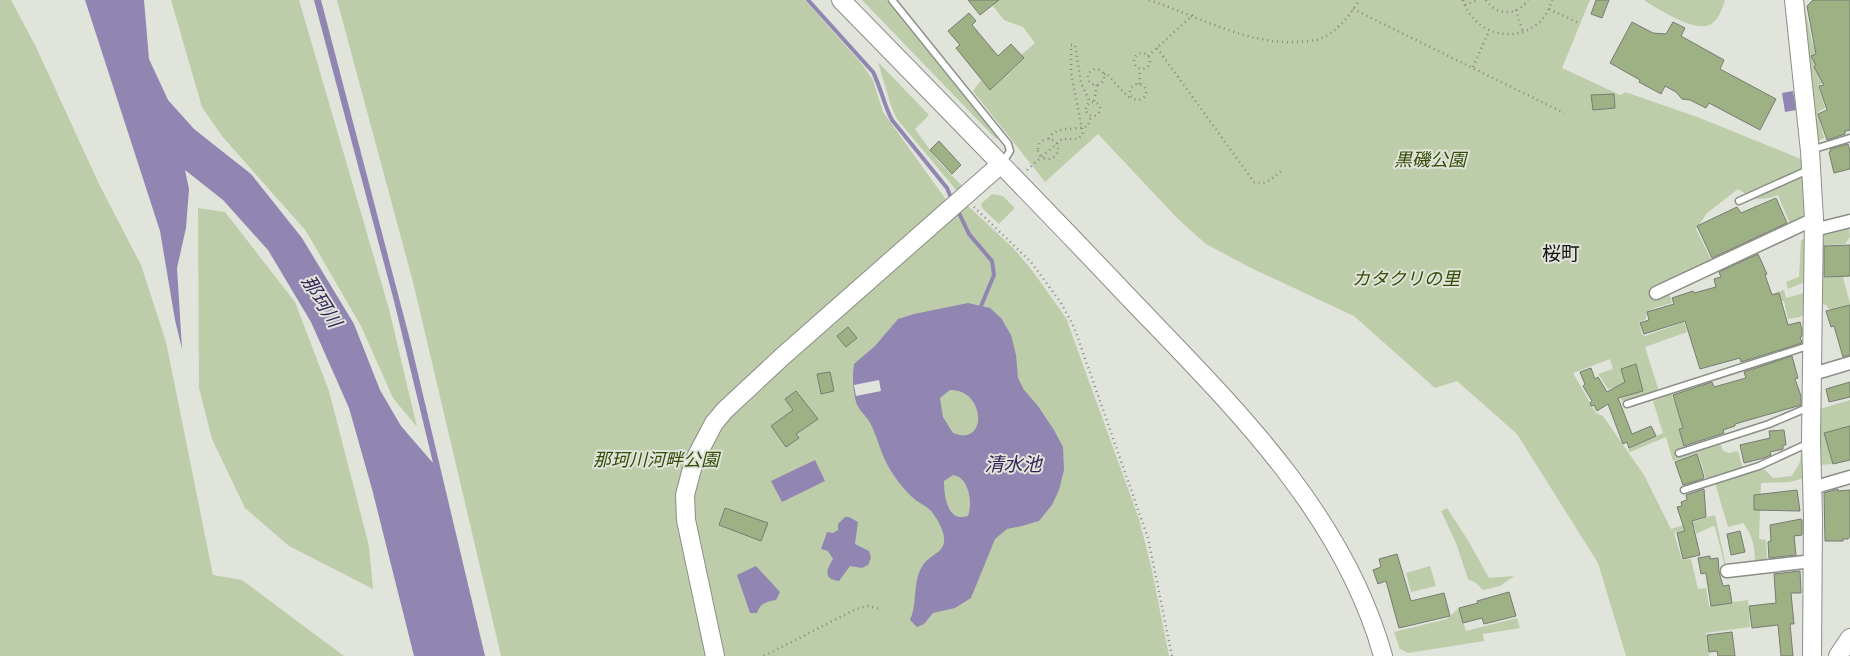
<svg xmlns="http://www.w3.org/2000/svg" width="1850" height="656" font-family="Spectral,'Noto Sans JP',serif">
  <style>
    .green { fill: #bdcca9 }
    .water { fill: #9186b1; fill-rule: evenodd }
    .pier { fill: #e0e4db }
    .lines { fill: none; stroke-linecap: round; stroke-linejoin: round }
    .stream { stroke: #9186b1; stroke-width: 4 }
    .building { fill: #9eb185; stroke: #777b73 }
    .lane-casing { stroke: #8a8e86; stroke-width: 9 }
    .street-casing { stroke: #8a8e86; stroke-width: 15 }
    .secondary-casing { stroke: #8a8e86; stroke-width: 20 }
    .path { stroke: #878a83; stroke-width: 2.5; stroke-dasharray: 1 4; stroke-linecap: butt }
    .lane { stroke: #fff; stroke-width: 6 }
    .street { stroke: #fff; stroke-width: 12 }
    .secondary { stroke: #fff; stroke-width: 18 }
    .path-bridge { stroke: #878a83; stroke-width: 2.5; stroke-dasharray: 1 4; stroke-linecap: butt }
    .labels { text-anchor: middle; stroke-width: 4; stroke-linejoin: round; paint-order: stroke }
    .park-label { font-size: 18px; font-style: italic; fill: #364c06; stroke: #e0e4db }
    .neighbourhood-label { font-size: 19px; fill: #11120f; stroke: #e0e4db }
    .water-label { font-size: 19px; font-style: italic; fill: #37245b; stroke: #e0e4db }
  </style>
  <rect width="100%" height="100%" fill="#e0e4db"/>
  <path class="green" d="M0,0H11L36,47L99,184L141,265L166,342L213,575L242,580L344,656H0Z
    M171,0H299L389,309L417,427L393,398L361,326L306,231L222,136L202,107Z
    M337,0H805L861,63L873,80L883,112L947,201L966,204L1014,249L1031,269L1066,318L1139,519L1151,566L1169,656H501L413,282Z
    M862,0H887L998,138L996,139Z
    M988,0H1590L1562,68L1618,94L1621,95L1625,92L1700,118L1801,159L1804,218L1790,224L1778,195C1759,202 1754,199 1738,189L1707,213L1696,229L1713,263L1664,288L1670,296L1672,303C1663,306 1645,308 1646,319L1639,323L1642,334L1645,336L1684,322L1687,332L1645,347L1659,391L1622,401L1616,387L1608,389L1598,374L1613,369L1610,359L1573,373L1596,413L1603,416L1644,475L1671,529L1715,515L1726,566H1725L1715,527L1713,526L1696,534L1695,528L1674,533L1682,560L1691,559L1698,589L1706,588L1709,606L1748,600L1750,627L1706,633L1709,656H1626L1598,563L1517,434L1457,381L1435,388L1354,316L1251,268L1206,244L1179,220L1098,134L1045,182L973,91L981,80L990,90L1024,59L1021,55L1035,43L1023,27L1004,20Z
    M1645,0H1725C1722,9 1718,22 1709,25C1693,32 1659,9 1645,1Z
    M1803,10H1805L1813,45L1834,40L1847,76L1818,85L1825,108L1818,112L1824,138L1818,141L1815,138Z
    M878,62L929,115L915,129L938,161L962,186L957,191L897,119L891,106Z
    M992,194L1003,196L1015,208L999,224L982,208L981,204Z
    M198,208L225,212L295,302L329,391L369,546L373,589L289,546L245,508L212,439L199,388Z
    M1849,228L1850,237L1845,244L1825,245L1823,252H1820V234Z
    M1806,239L1805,282L1788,289L1786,282L1799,277L1801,240Z
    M1830,275H1845L1843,278L1850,303V324L1836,309H1829L1826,305L1821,304V278L1830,277Z
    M1784,290L1786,298L1804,293L1805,313L1800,317L1788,319L1784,301L1776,300L1740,303Z
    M1671,394L1685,426L1679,428L1686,453L1720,443L1723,451L1729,453L1738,451L1743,468L1706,479L1698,453L1673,461L1666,437L1630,452L1628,449L1663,433L1653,401Z
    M1850,400V426L1824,433L1833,464L1819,465L1820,409Z
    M1801,452H1804V478L1790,482L1761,483L1759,539L1766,540L1767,563L1755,564C1755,549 1753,535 1743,523L1728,527L1715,483L1764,469L1773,478L1792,476L1800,462Z
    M1447,508L1469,542L1489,578L1514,576L1500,586L1483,590L1476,583L1468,579L1456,543L1441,511Z
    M1430,566L1436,586L1411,592L1406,573Z
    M1459,608L1466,631L1517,618L1520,628L1483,634L1484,641L1408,653L1400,649L1394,632L1447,619Z"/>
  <path class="water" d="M85,0H144L149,59L168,100L194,129L251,174L302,238L354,324L380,390L401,426L433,463L394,301L314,0H321L410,340L485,656H414L372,489L349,408L311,322L268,250L223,200L185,170L189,189L186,228L177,268L182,349L175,320L160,231Z
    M1793,91L1796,110L1785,112L1782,93Z
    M968,303L990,308L1001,318L1011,335L1016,355L1018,378L1024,390L1038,406L1054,430L1063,447L1064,470L1059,490L1052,505L1039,521L1022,526L1007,529L995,539L971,598L955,608L933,613L924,624L917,627L910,620C918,603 912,581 923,565C930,554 946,553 944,537C943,529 936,516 930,510C925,505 917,502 912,497C901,486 891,473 885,460C879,447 876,433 869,421C865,415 858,409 856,402C853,390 852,376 854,364L875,346L898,319L914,314ZM950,390C986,389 988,448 953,433L943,417L940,398ZM953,475C969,477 973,503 968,516C947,523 944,495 944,481Z
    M815,460L825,481L782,502L771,481Z
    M845,517H849L858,522L855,544L869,551L871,558L868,565L862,568L850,566L839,581C823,579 826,570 833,559L828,551L821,549L827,532L833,533L838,530V524Z
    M756,566L780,592L776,600C766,602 760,603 757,613H750L737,575Z"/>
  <path class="pier" d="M879,380L881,391L856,396L854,385Z"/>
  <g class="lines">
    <path class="stream" d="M808,0L873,72C881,88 884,105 892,120L947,188L952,200
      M957,209L969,234L992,261L994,275L981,306"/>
  </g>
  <path class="building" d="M968,0H999L980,15Z
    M1596,0H1609L1602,18L1591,14Z
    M1813,0H1850V130L1845,131V134L1827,140L1818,114L1827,110L1819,86L1824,85L1814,67L1816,65L1811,56L1816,54L1807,6Z
    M969,13L976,21L972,25L998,56L1011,44L1024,58L990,90L956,48L960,45L948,31Z
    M1632,22L1653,33L1666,34L1673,22L1685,28L1681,36L1724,60L1720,69L1776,99L1760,130L1709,103L1706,108L1690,100L1682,99L1676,92L1665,86L1661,94L1639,82L1640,80L1610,63Z
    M1614,94L1615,108L1593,110L1591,95Z
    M939,141L961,165L952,174L930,150Z
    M1848,144L1850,151V169L1834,173L1829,152L1831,151L1830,149Z
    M1776,198L1787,223L1712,258L1697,226L1737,207L1741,213Z
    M1850,245V276L1824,277V246Z
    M1758,254L1767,274L1765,275L1772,295L1779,293L1788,325L1800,322L1802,330V336L1800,337L1802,343L1741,362L1740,358L1700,369L1685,321L1644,334L1640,323L1649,320L1647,312L1674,304L1672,298L1693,291L1694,293L1716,287L1714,279L1721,277L1719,272Z
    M1850,305V355L1843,357L1834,326L1831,327L1826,311Z
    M848,327L857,338L846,347L837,336Z
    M1792,356L1798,378L1795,379L1801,396V405L1735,424V426L1723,430L1724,433L1684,446L1679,429L1683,428L1673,395L1712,382L1714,387L1746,378L1744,372Z
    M1636,364L1643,391L1618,398L1632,434L1651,426L1656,436L1629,448L1627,442L1623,444L1608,404L1597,411L1594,405L1591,406L1590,403L1592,401L1583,386L1585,384L1580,372L1591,368L1595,379L1598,377L1607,392L1625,382L1621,369Z
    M830,372L834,391L821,394L817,374Z
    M1850,382V397L1829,402L1826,389Z
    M796,391L818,419L796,434L799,438L786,447L771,426L793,410L785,399Z
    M1850,426V460L1833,464L1824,433Z
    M1784,430L1786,445H1783V449L1770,452L1771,455L1764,458L1744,463L1740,445L1770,438L1769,431Z
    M1697,454L1704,477L1703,479L1683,485L1675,462Z
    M1704,489L1706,517L1692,521L1700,555L1683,559L1677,533L1685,531L1677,507L1682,506L1681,502L1687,500L1686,495Z
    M1838,489V491L1850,490V536L1848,539H1843V541H1825L1824,493Z
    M1797,490L1800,511L1754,510V495Z
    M725,508L768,523L761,541L719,525Z
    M1801,519L1802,520V535L1794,536L1796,555L1769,558L1768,542L1771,541L1770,525Z
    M1740,531L1745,552L1731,555L1727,534Z
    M1397,554L1411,601L1444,593L1450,616L1399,628L1386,581L1378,584L1373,570L1381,567L1379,559Z
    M1710,556V559L1718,558L1719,572L1723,586L1729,585L1732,603L1711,606L1706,573L1701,574L1698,558Z
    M1800,571L1801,593H1791L1794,624H1790L1793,656H1781L1778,625L1752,628L1749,606L1776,603L1774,574Z
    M1509,592L1516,616L1484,624L1482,618L1463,623L1459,608L1478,603L1477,601Z
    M1732,632L1735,656H1718L1717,651L1709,652L1707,635Z"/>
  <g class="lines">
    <g class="lane-casing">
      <path id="lane" d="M892,0L1008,144L1010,151L1002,163
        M1811,150L1850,138
        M1739,201L1808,170
        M1627,404L1811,345
        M1679,453L1769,424L1809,407
        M1684,490L1759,466L1809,443"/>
    </g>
    <g class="street-casing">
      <path id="street" d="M1814,230L1850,221
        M1656,293L1814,219
        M1813,374L1850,363
        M1812,488L1850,477
        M1727,571L1813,561"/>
    </g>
    <g class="secondary-casing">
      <path id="secondary" d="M841,0C934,95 1026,189 1117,285C1221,395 1341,505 1383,656
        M1794,0L1810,151L1814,219L1811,441L1813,517L1812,656
        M715,656L686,520L685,495L694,461L714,423L725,410L783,356L1001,164
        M1838,656L1850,638"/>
    </g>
    <path class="path" d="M1149,0C1198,16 1247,45 1299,42C1307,41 1315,41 1322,38C1339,30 1350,15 1359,0
      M1463,0C1477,45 1540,46 1552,0
      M1486,0C1496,16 1518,16 1528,0
      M1465,5L1478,0
      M1353,9L1564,113
      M1549,9L1577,22
      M1516,10L1523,32
      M1157,48L1254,182C1266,186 1272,178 1281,171
      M1134 61a8 8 0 1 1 16 0a8 8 0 1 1-16 0Z
      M1148,56L1193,15
      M1473,67L1489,31
      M1088 77a8 8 0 1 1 16 0a8 8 0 1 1-16 0Z
      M1104,74L1106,73L1128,97L1131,98
      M1130 92a8 8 0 1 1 16 0a8 8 0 1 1-16 0Z
      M1139,84L1140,70
      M1094,101L1097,85
      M1086 109a7 7 0 1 1 14 0a7 7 0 1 1-14 0Z
      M1027,170L1062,139H1078L1083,134L1071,73V45H1075L1081,83L1090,102
      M974,207L1031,262L1061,303L1074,327L1148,538L1172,656
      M764,656L856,609L868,606L880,609"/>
    <use href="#lane" class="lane"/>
    <use href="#street" class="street"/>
    <use href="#secondary" class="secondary"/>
    <path class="path-bridge" d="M1049,139C1054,125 1076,131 1088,126L1091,116
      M1038 149a10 10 0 1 1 20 0a10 10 0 1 1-20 0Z"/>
  </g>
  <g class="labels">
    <g class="park-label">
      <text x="1430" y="166">黒磯公園</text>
      <text x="1406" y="285">カタクリの里</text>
      <text x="656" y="466">那珂川河畔公園</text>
    </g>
    <g class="neighbourhood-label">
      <text x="1561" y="260">桜町</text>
    </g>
    <g class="water-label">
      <text transform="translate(322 301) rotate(58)" y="7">那珂川</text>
      <text x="1013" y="471">清水池</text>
    </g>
  </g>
</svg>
